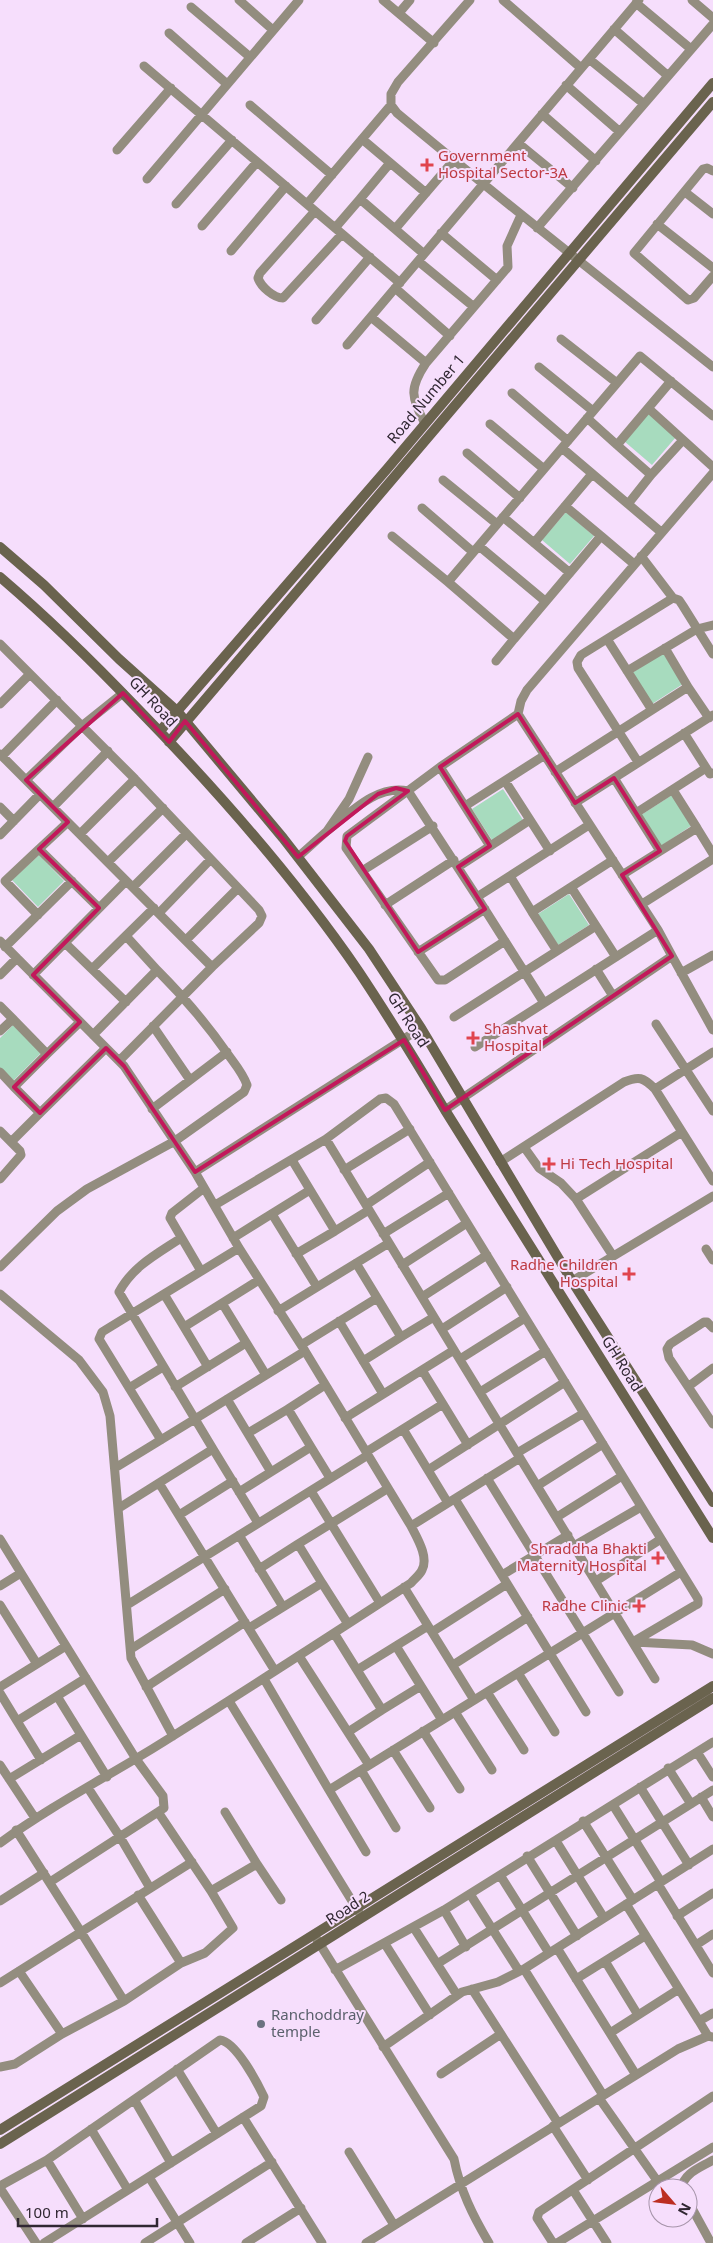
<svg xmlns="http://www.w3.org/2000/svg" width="713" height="2243" font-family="'Noto Sans',sans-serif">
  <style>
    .green { fill: #a7dbbe }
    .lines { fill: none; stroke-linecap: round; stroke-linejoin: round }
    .street { stroke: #938d7f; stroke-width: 9 }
    .secondary { stroke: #6a634e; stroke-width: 10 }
    .marked { fill: none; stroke: #c2185b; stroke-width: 4; stroke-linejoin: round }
    .health-dot { fill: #e0444e; stroke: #f6defc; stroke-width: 2 }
    .worship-dot { fill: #6b7280; stroke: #f6defc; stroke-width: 2 }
    .labels { text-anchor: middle; stroke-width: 4; stroke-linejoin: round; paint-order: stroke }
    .health-label { font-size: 15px; fill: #be3a42; stroke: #f6defc; text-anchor: start }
    .street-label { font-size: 15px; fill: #302732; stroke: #f6defc }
    .worship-label { font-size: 15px; fill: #5b616d; stroke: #f6defc; text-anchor: start }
  </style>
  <rect width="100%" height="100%" fill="#f6defc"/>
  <path class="green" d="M648,413L676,437L652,465L624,441Z
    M566,512L594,536L570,564L542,540Z
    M663,653L683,684L652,704L632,673Z
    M503,789L523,820L492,840L472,809Z
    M672,795L691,826L661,846L641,815Z
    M39,855L64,881L38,907L12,880Z
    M569,894L589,925L558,945L538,914Z
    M13,1025L41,1053L13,1081L0,1068V1038Z"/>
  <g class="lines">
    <path class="street" d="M239,0L273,30
      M383,0L434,43
      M470,0L398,82L391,94V105L397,113C501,200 607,283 713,367
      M503,0L581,68
      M692,0L713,18
      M636,3L691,49
      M191,7L250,57
      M399,13L410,0
      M614,29L667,75
      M169,33L227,84
      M589,59L644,104
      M144,66L400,283
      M566,85L620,132
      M250,105L332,175
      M542,114L596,161
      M362,139L426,193
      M518,143L573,188
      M117,150L171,88
      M713,171L707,168L703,169L634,253L688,300L694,298L713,276
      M147,179L299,0
      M685,192L713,214
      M360,199L390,163
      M176,204L232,140
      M307,204L391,105
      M315,211L260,273L258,278C261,287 274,298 283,298L342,234
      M657,224L713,268
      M202,226L257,162
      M335,228L360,199L424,254
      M537,228L713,24
      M395,229L454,160
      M441,233L497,280
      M231,251L286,186
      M418,261L474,307
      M395,288L450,336
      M371,317L426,363
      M316,320L370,257
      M561,339L617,383
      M347,345L639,0
      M539,367L593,411
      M512,393L568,441
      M648,408L713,467
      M587,418L617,445L671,381
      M425,424C412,397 408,390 426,363L508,267L507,246L521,215
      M490,424L544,469
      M617,445L651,475L628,504
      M562,448L661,532
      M467,453L520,498
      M651,475L683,440
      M443,480L497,524
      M565,506L601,536
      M422,508L473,552
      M503,517L570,573
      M392,536L448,582
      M534,543L592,474
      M479,546L545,601
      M641,556L673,598
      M634,564L601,536L514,639L448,582L640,356L713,416
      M607,639L652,710
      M0,644L135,779L259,910L262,916L259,923L212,967
      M665,648L688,687
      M496,661L514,639
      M627,671L697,629L713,625
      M0,704L30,674
      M684,733L710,774L713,773
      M0,754L212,967L119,1061
      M2,756L57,700
      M638,762L578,668L577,662L581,655L673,598L679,600L683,606L713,654
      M440,767L490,846
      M555,772L688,687L709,718
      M614,778L636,813L706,768
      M26,780L83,725L123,693
      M505,781L550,851
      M673,790L697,828
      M575,803L713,715
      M465,806L545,755
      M0,807L14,821
      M53,807L108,751
      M636,813L660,851
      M68,822L39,849L99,908
      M589,825L477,897L544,1003L658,930
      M327,831C350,813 377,784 408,791L477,897
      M80,834L135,779
      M0,835L40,794
      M298,857L327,831L349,799L368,757
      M108,862L163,808
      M458,867L530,820
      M362,871L433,826
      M622,875L697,828L713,854
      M510,876L532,912L613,860
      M133,887L186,834
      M571,887L616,957
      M642,904L713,859
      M385,905L454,860
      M532,912L557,951
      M159,913L210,860
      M38,915L5,881L39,849
      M126,936L157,970
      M186,940L238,888
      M0,941L124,1066L195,1172L421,1028
      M505,941L445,980H438L346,848L347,836L440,767L518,714
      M65,943L126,1002
      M5,947L72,881
      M418,952L485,909
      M672,956L658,930L518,714L521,701L527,690L713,473
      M92,969L154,908
      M596,969L613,996
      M681,973L713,955
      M0,975L17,958
      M33,975L126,881
      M0,1006L13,1019
      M454,1017L596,926
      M656,1024L713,1111
      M153,1026L190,1080
      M0,1031L13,1019L47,1054L80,1022
      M475,1047L544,1003
      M713,1052L655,1089L713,1181
      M47,1054L14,1087L40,1113L106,1048
      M0,1072L14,1087
      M152,1109L227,1052
      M445,1110L672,956L713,1030
      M0,1131L20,1151L21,1155L0,1179
      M11,1142L40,1113
      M524,1147L539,1168L561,1183L576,1199
      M292,1160L335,1231L369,1210
      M500,1162L624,1082C639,1076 643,1077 655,1089
      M344,1170L410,1129
      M215,1205L326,1139
      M366,1205L430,1162
      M272,1214L317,1287
      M383,1234L449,1193
      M233,1238L310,1190
      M706,1249L713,1260
      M296,1254L335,1231
      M613,1256L576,1199L682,1132
      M356,1263L401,1337L434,1317
      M402,1265L467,1223
      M0,1267L57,1211L87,1189L175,1141L244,1092L247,1085C243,1073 234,1063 227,1053C206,1023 183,996 157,970L93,1035
      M201,1271L170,1218L172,1213L204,1188
      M572,1281L713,1196
      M0,1294L79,1360L103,1392L110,1416L131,1658L173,1736
      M164,1294L184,1327L259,1280
      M422,1297L487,1255
      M222,1303L266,1375
      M278,1311L389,1243
      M339,1321L383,1394
      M184,1327L208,1367
      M713,1328L707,1322H704L670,1344L667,1349L669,1358L713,1424
      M442,1329L507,1287
      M301,1345L377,1298
      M454,1350L326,1139L380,1099L386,1098L394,1104L698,1599V1604L694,1606L633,1642
      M460,1359L525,1318
      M363,1361L401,1337
      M689,1386L713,1368
      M175,1387L246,1343
      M129,1388L163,1367
      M480,1392L546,1351
      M227,1399L271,1472L311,1447L288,1409L325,1385
      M443,1404L468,1445
      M345,1418L454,1350L655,1679
      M403,1429L448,1503
      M248,1433L288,1409
      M161,1440L99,1339L102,1332L239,1248
      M311,1447L330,1478
      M213,1449L258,1523
      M366,1452L443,1404L422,1370
      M517,1453L584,1413
      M115,1468L195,1419L119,1292C133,1266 157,1254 181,1238
      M428,1470L565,1382
      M487,1478L619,1692
      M159,1483L275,1671
      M537,1486L603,1444
      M311,1491L380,1603
      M239,1492L271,1472
      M455,1499L586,1712
      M119,1508L213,1449L195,1419L305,1351
      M179,1515L233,1481
      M557,1517L622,1476
      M411,1526L520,1458
      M239,1535L283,1607
      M0,1539L21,1573
      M574,1546L641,1507
      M259,1569L298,1544
      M502,1575L568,1535
      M596,1581L661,1539
      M322,1583L348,1624
      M0,1586L21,1573L136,1759L163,1796L164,1808L158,1812L50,1882
      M404,1587L474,1700
      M0,1605L37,1664
      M127,1605L368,1455
      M249,1628L322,1583L298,1544L387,1489
      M432,1632L507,1584
      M334,1633L357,1670
      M634,1642L692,1645L713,1654
      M396,1646L442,1720
      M131,1649L225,1589
      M299,1656L369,1765
      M453,1665L528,1617
      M518,1673L555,1732
      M264,1679L329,1790L681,1572
      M0,1687L66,1646
      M146,1687L245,1622
      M487,1692L524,1750
      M0,1693L17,1721L86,1678
      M57,1696L107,1777
      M229,1701L360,1914
      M382,1710L421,1686
      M455,1712L492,1770
      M17,1721L41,1760
      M423,1731L460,1789
      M348,1732L382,1710L357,1670L428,1626
      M393,1750L430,1808
      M697,1752L713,1777
      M0,1765L35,1818
      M668,1768L691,1804
      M361,1770L396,1828
      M9,1779L81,1735
      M640,1787L689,1865
      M88,1788L120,1837L150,1888
      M329,1790L366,1852
      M701,1797L713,1817
      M613,1805L661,1882
      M158,1812L211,1891L257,1864L225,1812
      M583,1821L633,1900
      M16,1830L81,1932L192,1862
      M556,1841L604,1918
      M0,1843C48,1808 101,1780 152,1749C239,1695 325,1639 411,1583C414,1579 420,1575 422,1570C429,1557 417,1538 411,1526L305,1351L239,1248L195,1172
      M527,1856L577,1936
      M257,1864L281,1900
      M500,1875L549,1953
      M658,1884L713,1973
      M470,1894L519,1971
      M138,1895L181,1963
      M0,1901L44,1873
      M626,1904L699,2021
      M444,1910L466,1947
      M677,1916L713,1893
      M414,1928L457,1995
      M316,1938L454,2159C460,2190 473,2216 489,2243
      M385,1944L430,2015
      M696,1945L713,1934
      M557,1948L636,2075
      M605,1961L638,2015
      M437,1964L713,1790
      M524,1969L603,2095
      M335,1970L444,1910L713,1742
      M19,1971L62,2034
      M576,1979L645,1936
      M0,1983L81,1932L124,2001
      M472,1989L558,2123
      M610,2033L679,1989
      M708,2036L699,2021L713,2013
      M383,2047L462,1992L498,1982L524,1969L713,1849
      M0,2067L15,2064L62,2034L124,2001L181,1963L205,1953L233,1928L211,1891
      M177,2069L217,2134
      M441,2074L501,2034
      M599,2098L658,2182
      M135,2101L171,2163
      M243,2117L322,2243
      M553,2126L588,2180
      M91,2129L128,2190
      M349,2152L394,2225
      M47,2160L83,2219
      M149,2177L190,2243
      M0,2186L47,2160L220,2040C236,2042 257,2082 264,2097L261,2106L44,2243
      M0,2188L36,2243
      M682,2188C683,2173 702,2167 713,2160
      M573,2190L607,2243
      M688,2201L711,2243
      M145,2243L272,2162
      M246,2243L301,2208
      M366,2243L678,2049L708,2036L713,2037
      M553,2243L537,2218L539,2212L713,2096
      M557,2243L713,2147"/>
    <path class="secondary" d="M0,547L44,585L119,659L177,711L283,838L369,949L421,1028L572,1281L713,1502
      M0,577C48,618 93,662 137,708C217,790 294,877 359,972C389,1017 417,1063 445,1110L713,1538
      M160,731L387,469L713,83
      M169,742L713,102
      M0,2130L713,1686
      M0,2144L713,1698"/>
  </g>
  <path class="marked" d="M123,693L169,742L185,721L298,857L378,794L396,788L408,791L347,836L345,841L418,952L485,909L458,867L490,846L440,767L518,714L575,803L614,778L660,851L622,875L672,956L445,1110L404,1040L195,1172L124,1066L106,1048L40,1113L14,1087L80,1022L33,975L99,908L39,849L68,822L26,780Z"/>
  <g class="health-dot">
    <path d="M424.5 157.5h5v5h5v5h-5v5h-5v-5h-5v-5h5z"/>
    <path d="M470.5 1030.5h5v5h5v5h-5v5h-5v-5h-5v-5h5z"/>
    <path d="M546.5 1156.5h5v5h5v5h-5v5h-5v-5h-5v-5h5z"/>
    <path d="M626.5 1266.5h5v5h5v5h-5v5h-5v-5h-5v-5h5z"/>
    <path d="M655.5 1550.5h5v5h5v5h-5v5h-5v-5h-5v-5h5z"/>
    <path d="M636.5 1598.5h5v5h5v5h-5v5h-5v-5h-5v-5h5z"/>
  </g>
  <circle class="worship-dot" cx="261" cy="2024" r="5"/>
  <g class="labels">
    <g class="health-label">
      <text x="438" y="161">Government<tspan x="438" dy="17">Hospital Sector-3A</tspan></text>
      <text x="484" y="1034">Shashvat<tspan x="484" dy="17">Hospital</tspan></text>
      <text x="560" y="1169">Hi Tech Hospital</text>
      <text x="618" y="1270" text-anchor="end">Radhe Children<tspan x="618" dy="17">Hospital</tspan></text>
      <text x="647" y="1554" text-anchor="end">Shraddha Bhakti<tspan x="647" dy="17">Maternity Hospital</tspan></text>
      <text x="628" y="1611" text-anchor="end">Radhe Clinic</text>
    </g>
    <g class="street-label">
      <text transform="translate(426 399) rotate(-50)" y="5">Road Number 1</text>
      <text transform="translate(153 702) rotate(47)" y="5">GH Road</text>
      <text transform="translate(408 1020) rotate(57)" y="5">GH Road</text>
      <text transform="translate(622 1364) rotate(58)" y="5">GH Road</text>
      <text transform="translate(348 1908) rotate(-33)" y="5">Road 2</text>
    </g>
    <g class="worship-label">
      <text x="271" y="2020">Ranchoddray<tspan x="271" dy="17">temple</tspan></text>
    </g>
  </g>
  <g transform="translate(673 2203) rotate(118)"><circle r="24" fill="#f6defc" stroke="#a795ab"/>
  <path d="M0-4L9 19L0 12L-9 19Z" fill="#bc2e22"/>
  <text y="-8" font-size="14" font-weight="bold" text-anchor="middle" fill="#302732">N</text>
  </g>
  <path d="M18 2218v8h139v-8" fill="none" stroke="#302732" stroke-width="2.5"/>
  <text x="25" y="2218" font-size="15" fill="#302732" stroke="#f6defc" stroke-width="4" paint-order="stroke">100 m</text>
</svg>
